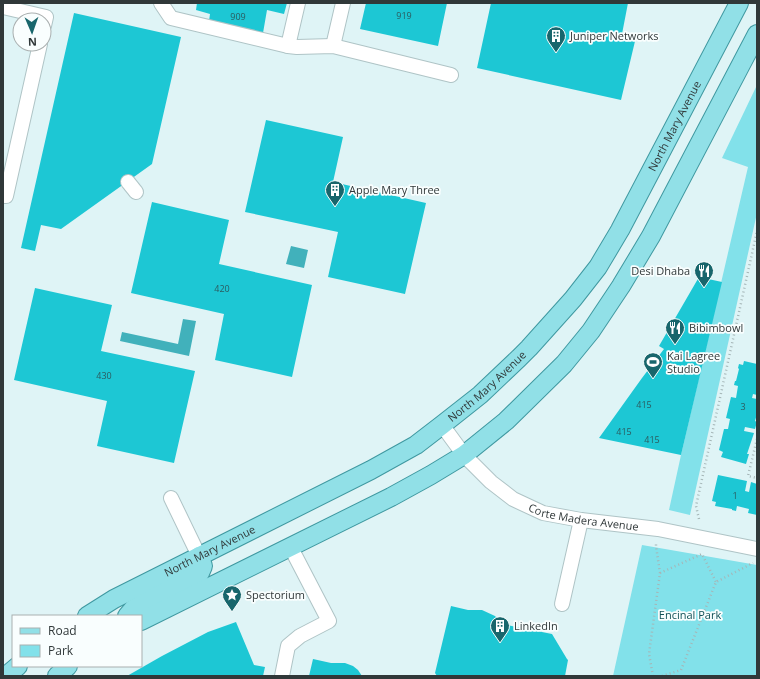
<svg xmlns="http://www.w3.org/2000/svg" width="760" height="679" font-family="'Open Sans',sans-serif">
  <style>
    .green { fill: #82e1ea }
    .water { fill: #41b1bb }
    .building { fill: #1dc7d4 }
    .lines { fill: none; stroke-linecap: round; stroke-linejoin: round }
    .minor-casing { stroke: #afc4c6; stroke-width: 16 }
    .major-casing { stroke: #3f98a0; stroke-width: 20 }
    .path { stroke: #a5b6b7; stroke-width: 2.5; stroke-dasharray: 1 3; stroke-linecap: butt }
    .minor { stroke: #fff; stroke-width: 14 }
    .major { stroke: #91e0e7; stroke-width: 18 }
    .labels { text-anchor: middle; stroke-width: 3.5; stroke-linejoin: round; paint-order: stroke }
    .number-label { font-size: 9px; fill: #2b5c60 }
    .poi-label { font-size: 11px; fill: #303839; stroke: #f9fefe; text-anchor: start }
    .street-label { font-size: 11px; fill: #303839; stroke: #f9fefe }
    .park-label { font-size: 11px; fill: #125258; stroke: #f9fefe }
  </style>
  <rect width="100%" height="100%" fill="#dff4f6"/>
  <path class="green" d="M757,85V213L690,515L669,510L681,455L748,167L722,158Z
    M642,545L757,565V676H613Z"/>
  <path class="water" d="M291,246L308,250L304,268L286,264Z
    M183,319L196,321L189,356L120,341L122,332L178,344Z"/>
  <path class="building" d="M197,3H287L284,14L267,10L263,33L209,21L210,14L196,10Z
    M366,3H447L438,46L360,29Z
    M491,3H628L622,34L636,37L621,100L477,68Z
    M74,13L181,37L152,164L61,229L41,225L35,251L21,248Z
    M266,120L343,137L333,182L426,203L405,294L328,277L338,232L245,212Z
    M152,202L229,220L219,264L312,285L292,377L215,360L224,314L131,293Z
    M699,277L722,282L681,455L599,438L642,378L664,349L659,346Z
    M35,288L112,305L101,351L195,371L174,463L97,446L107,401L14,380Z
    M744,361L757,364V395L753,394L752,398L757,399V414L755,421L757,422L755,429L745,427L744,431L754,433L747,454H749L746,464L721,457L723,452L719,450L724,429H728L730,419L726,418L731,397L736,398L738,386L734,385L735,381H736L739,369L738,368L739,364L743,365Z
    M718,475L747,481L745,491L749,492L751,482L757,484V515L748,513L749,509L737,506L736,511L732,510V509L715,506L716,502L712,501Z
    M451,606L468,610H482L495,616L502,624L552,634L567,659L568,660L565,676H437L435,673Z
    M236,622L254,665L265,667L263,676H127L162,656L208,632Z
    M313,659L331,663H345L353,666L358,670L362,676H309Z"/>
  <g class="lines">
    <g class="minor-casing">
      <g id="minor">
        <path d="M161,3L171,18L288,46L297,47L333,46L451,75"/>
        <path d="M3,7L46,17L44,26"/>
        <path d="M288,46L298,3"/>
        <path d="M333,46L343,3"/>
        <path d="M128,182L136,192"/>
        <path d="M3,196H6L40,44"/>
        <path id="s1" d="M442,425L464,455L491,482L513,499L543,513L581,520L658,529L757,549"/>
        <path d="M171,498L199,556"/>
        <path d="M562,604L581,520"/>
        <path d="M282,676L288,646L300,636L329,621L290,546"/>
      </g>
    </g>
    <g class="major-casing">
      <g id="major">
        <path id="s2" d="M87,616L114,599L371,470L416,445L442,425L480,395L519,358L529,348L573,299L598,267L620,230L739,3"/>
        <path d="M127,616L133,609L200,573L203,566L199,556"/>
        <path d="M141,621L391,497L431,475L464,455L506,421L564,364L591,331L621,286L651,236L757,34"/>
        <path d="M6,676L18,666"/>
        <path d="M57,676L68,666"/>
      </g>
    </g>
    <path class="path" d="M757,439L748,476L757,478
      M699,519L696,506L757,231
      M660,573L702,554L716,582
      M653,676L649,654L660,573L656,546V542
      M662,676L681,670L716,582L753,563"/>
    <use href="#minor" class="minor"/>
    <use href="#major" class="major"/>
  </g>
  <defs>
    <g id="building-pin" transform="scale(1)"><path d="M0 17L-7.5 6A9.5 9.5 0 1 1 7.5 6Z" fill="#18666c" stroke="#f9fefe"/><path d="M-4-6H4V6H1V3H-1V6H-4ZM-2.5-4.3h1.7v1.8h-1.7ZM.8-4.3h1.7v1.8H.8ZM-2.5-1h1.7V.8h-1.7ZM.8-1h1.7V.8H.8Z" fill="#fff"/></g>
    <g id="restaurant-pin" transform="scale(1)"><path d="M0 17L-7.5 6A9.5 9.5 0 1 1 7.5 6Z" fill="#18666c" stroke="#f9fefe"/><path d="M-5-6h1v4h1v-4h1v4h1v-4h1v5L-1.5 .5V6h-2V.5L-5-1ZM5-6V6H3V1.5H1.5Q1.5-4 5-6Z" fill="#fff"/></g>
    <g id="stadium-pin" transform="scale(1)"><path d="M0 17L-7.5 6A9.5 9.5 0 1 1 7.5 6Z" fill="#18666c" stroke="#f9fefe"/><path d="M0-5a6.5 5 0 1 0 0 10a6.5 5 0 1 0 0-10ZM-3.5-1.8h7v3.6h-7Z" fill="#fff"/></g>
    <g id="sight-pin" transform="scale(1)"><path d="M0 17L-7.5 6A9.5 9.5 0 1 1 7.5 6Z" fill="#18666c" stroke="#f9fefe"/><path d="M0-6L1.8-2.2L6-1.7L2.9 1.2L3.7 5.4L0 3.3L-3.7 5.4L-2.9 1.2L-6-1.7L-1.8-2.2Z" fill="#fff"/></g>
  </defs>
  <g fill-rule="evenodd">
    <use href="#building-pin" x="556" y="36"/>
    <use href="#building-pin" x="335" y="190"/>
    <use href="#restaurant-pin" x="704" y="271"/>
    <use href="#restaurant-pin" x="675" y="328"/>
    <use href="#stadium-pin" x="653" y="362"/>
    <use href="#sight-pin" x="232" y="595"/>
    <use href="#building-pin" x="500" y="626"/>
  </g>
  <g class="labels">
    <g class="number-label">
      <text x="404" y="19">919</text>
      <text x="238" y="20">909</text>
      <text x="222" y="292">420</text>
      <text x="104" y="379">430</text>
      <text x="644" y="408">415</text>
      <text x="743" y="410">3</text>
      <text x="624" y="435">415</text>
      <text x="652" y="443">415</text>
      <text x="735" y="499">1</text>
    </g>
    <g class="poi-label">
      <text x="570" y="40">Juniper Networks</text>
      <text x="349" y="194">Apple Mary Three</text>
      <text x="690" y="275" text-anchor="end">Desi Dhaba</text>
      <text x="689" y="332">Bibimbowl</text>
      <text x="667" y="360">Kai Lagree<tspan x="667" dy="13">Studio</tspan></text>
      <text x="246" y="599">Spectorium</text>
      <text x="514" y="630">LinkedIn</text>
    </g>
    <g class="street-label">
      <text dy="4" stroke="none"><textPath href="#s2" startOffset="787">North Mary Avenue</textPath></text>
      <text dy="4" stroke="none"><textPath href="#s2" startOffset="463">North Mary Avenue</textPath></text>
      <text dy="4" stroke="none"><textPath href="#s1" startOffset="177">Corte Madera Avenue</textPath></text>
      <text dy="4" stroke="none"><textPath href="#s2" startOffset="139">North Mary Avenue</textPath></text>
    </g>
    <g class="park-label">
      <text x="690" y="619">Encinal Park</text>
    </g>
  </g>
  <rect width="760" height="679" fill="none" stroke="#303839" stroke-width="8"/>
  <rect x="12" y="615" width="130" height="52" fill="#f9fefe" stroke="#a9afaf"/>
  <rect x="20" y="628" width="20" height="6" fill="#91e0e7" stroke="#a9afaf"/>
  <text x="48" y="635" font-size="12" fill="#303839">Road</text>
  <rect x="20" y="645" width="20" height="12" fill="#82e1ea" stroke="#a9afaf"/>
  <text x="48" y="655" font-size="12" fill="#303839">Park</text>
  <g transform="translate(32 32) rotate(178)"><circle r="19" fill="#f9fefe" stroke="#a9afaf"/>
  <path d="M0-3L7 15L0 10L-7 15Z" fill="#18666c"/>
  <text y="-6" font-size="11" font-weight="bold" text-anchor="middle" fill="#303839">N</text>
  </g>
</svg>
